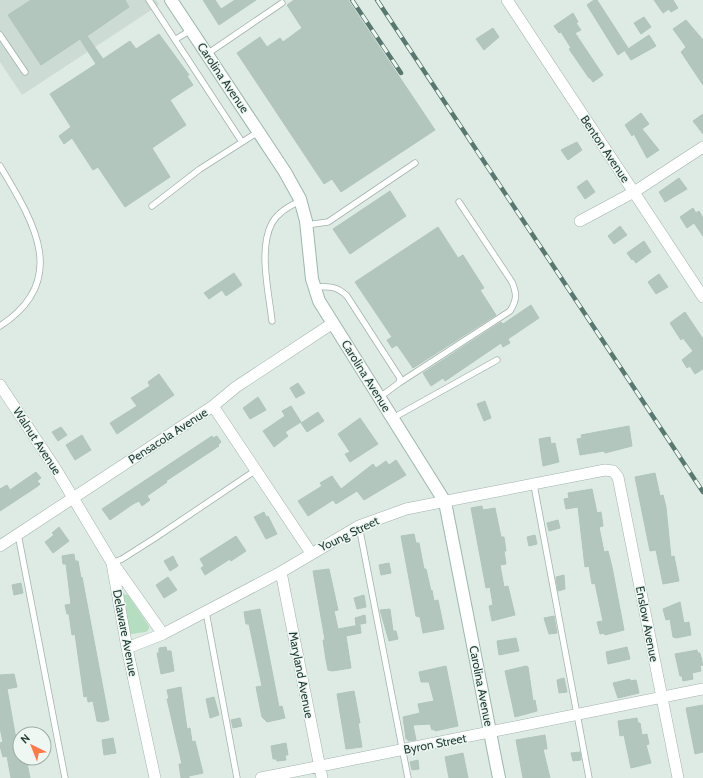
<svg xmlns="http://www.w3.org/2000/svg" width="703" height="778" font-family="Cabin,sans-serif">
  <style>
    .built { fill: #ccdbd4 }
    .green { fill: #b5dec1 }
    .building { fill: #b3c6be; stroke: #b0c5bd }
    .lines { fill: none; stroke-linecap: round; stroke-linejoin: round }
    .lane-casing { stroke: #a1b3ac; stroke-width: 7 }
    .street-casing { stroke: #a1b3ac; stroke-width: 12 }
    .secondary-casing { stroke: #9db7ae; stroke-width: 14 }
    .lane { stroke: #fff; stroke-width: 5.5 }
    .street { stroke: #fff; stroke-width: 11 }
    .secondary { stroke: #fff; stroke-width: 12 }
    .rail-casing { stroke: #587870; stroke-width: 4.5 }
    .rail { stroke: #eff7f3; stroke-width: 3; stroke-dasharray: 9; stroke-linecap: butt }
    .labels { text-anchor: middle; stroke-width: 3; stroke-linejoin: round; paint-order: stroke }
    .street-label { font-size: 12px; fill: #1f3b34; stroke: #eff7f3 }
  </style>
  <rect width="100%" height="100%" fill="#deebe5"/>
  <path class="built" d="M0,0H156L159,5L22,95L0,62Z"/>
  <path class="green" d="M124,594L128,595L149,626V629L146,632L131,634L129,631L122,596Z"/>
  <path class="building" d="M31,0H125L129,7L87,36L103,59L130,41L136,49L159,34L189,75L187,76L193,85L170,100L186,125L152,148L170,177L125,207L98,167L93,170L72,138L64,144L59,136L71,127L50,94L96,64L80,39L41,65L8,15Z
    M203,0H215L221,9L235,0H256L219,25Z
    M294,0H348L435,130L341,192L332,179L324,184L237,53L260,37L267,47L280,38L283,42L302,28L287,5Z
    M594,0H597L628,48L618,55L587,5Z
    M654,0H673L678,8L671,12L669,9L663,13Z
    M573,13L578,22L576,23L581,30L575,33L603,75L593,82L590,78H589L569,49L571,48L561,32L559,33L554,26Z
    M644,17L651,27L641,34L634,23Z
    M686,20L703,40V85L681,52L686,47L673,29Z
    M493,28L499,37L484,50L476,39Z
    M649,35L656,46L631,60L625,51Z
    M641,113L649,124L642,129L659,150L647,158L634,134L632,136L625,125Z
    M703,114V134L693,121Z
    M577,142L582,150L568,160L561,150Z
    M679,178L687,189L665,202L659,192Z
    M587,180L595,192L585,199L577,187Z
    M390,191L406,216L350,254L333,229Z
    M693,208L696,213L699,211L703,218V236L694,223L687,228L680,217Z
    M620,226L627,235L614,244L608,236Z
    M438,227L458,258L463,255L484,288L480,290L496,315L413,368L397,345L392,348L387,340L392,337L355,282Z
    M644,241L651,252L636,263L633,259L632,260L627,253Z
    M234,273L242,285L226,296L222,290L209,299L204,293Z
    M659,274L668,287L656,294L648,282Z
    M531,305L539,318L508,339L510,343L503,347L501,343L445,381L443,378L431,386L423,373L501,322L503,324Z
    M685,312L703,339V369L695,374L690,366L687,368L682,360L693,351L683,338L681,340L670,323Z
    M159,374L174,395L117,434L110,423L137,406L131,398L150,386L148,382Z
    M298,383L305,393L296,398L290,388Z
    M258,397L266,410L250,419L243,408Z
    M485,401L491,418L484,421L477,404Z
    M291,406L301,422L285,432L288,436L274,447L263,431L285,416L282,411Z
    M318,412L324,421L307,432L301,423Z
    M360,418L378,444L350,462L345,454L350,452L338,434Z
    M629,426L632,446L605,453L604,451L580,455L577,439L582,438L581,435Z
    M61,427L67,435L58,441L52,432Z
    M82,435L91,450L75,460L66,445Z
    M212,436L213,438L217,436L221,442L218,445L219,446L166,481L167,482L147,496L150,500L142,506L139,501L133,504L110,520L102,509Z
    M550,437L551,444L555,443L559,462L543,466L539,439Z
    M396,460L406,475L364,500L357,491L336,504L333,500L308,516L298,501L322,486L320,483L332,476L341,489L373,464L376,468L386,461L389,465Z
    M36,472L41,478L37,481L40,484L38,486L0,511V489L7,485L10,490Z
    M655,473L660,496L663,495L666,507L671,557L674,556L679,581L663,584L656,550L650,551L635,477Z
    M592,489L597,513L601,512L603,526L599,527L604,552L608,551L612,567L624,630L605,635L604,633L600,634L597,622L603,621L595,583L592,584L589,566L585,567L578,507L566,509L564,499L569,498L568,493Z
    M482,506L483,510L495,508L501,537H504L506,551H504L506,564L500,565L504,587L508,586L515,615L492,621L489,606L493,605L490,587L486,588L471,508Z
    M264,512L266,517L268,516L277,534L266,539L254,517Z
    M558,520L560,528L549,531L547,523Z
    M59,527L69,541L53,553L45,542L54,535L52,533Z
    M414,534L416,543H419L424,569H426L431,591L432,590L434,601L438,600L444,629L423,633L420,617L416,616L401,536Z
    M535,535L537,544L529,546L527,537Z
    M236,536L246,551L231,561L230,559L205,575L201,568L204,566L200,559Z
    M74,554L75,561H78L81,578L82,577L109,720L102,722L97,721L93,701L88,702L87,696L84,697L75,634L72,635L69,614H67L65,605L71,604L66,564H63L62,556Z
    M173,556L178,566L170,571L164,561Z
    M389,563L391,573L381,575L379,565Z
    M329,569L338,610L334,611L338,629L360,625L361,633L346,636L351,668L332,671L328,670L326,660L323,640H325L313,571Z
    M564,575L565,589L558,591L556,577Z
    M168,577L177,590L164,598L156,585Z
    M21,583L23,593L14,595L12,585Z
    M364,595L366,607L357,609L354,598Z
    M680,602L684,623L689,622L691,635L676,638L673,637L670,619L666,620L663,609Z
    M260,609L279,707L282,706L285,718L267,722L262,717L256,687L262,686L249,624H246L244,612Z
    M390,609L393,631H396L398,639L389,641L380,610Z
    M365,615L366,623L356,625L355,618Z
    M554,616L557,633L549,634L544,618Z
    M516,638L519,651L499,655L497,641Z
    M166,647L167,651H171L174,671L161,674L157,653H159V648Z
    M627,647L630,659L608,664L606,652Z
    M697,650L698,653H700L703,665L700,666L701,671L692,673L693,679L683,681L682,676H680L675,654Z
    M446,666L458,726L435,731L434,729L432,730L430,724L413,725L416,740L408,741V739H406L403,717L420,713L418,704L434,701L429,682H421L419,672Z
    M526,666L528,667L533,701L535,700L537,711L515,717L505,671Z
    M14,674L17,687L7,689L16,739L20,738V758H26L30,778H11L7,756L3,757L0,746V743L3,742L0,728V675Z
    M564,678L567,692L559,693L557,680Z
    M630,679V681L636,680L639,693L618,698L613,683Z
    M181,687L187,729L190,728L192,742L195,741L203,773L189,776V778H181L179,764H182L167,699H169L167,690Z
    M354,691L360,723H358L362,747L346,749L337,694Z
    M214,697L219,715L210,718L206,699Z
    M703,705V752L695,754L686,708Z
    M240,718L242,726L233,728L231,720Z
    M637,718L638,723H640L642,735L647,734L649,744L646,745L651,763L631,768L624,735L620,736L618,721Z
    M545,735L547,749H543L550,778H523L516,740Z
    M113,738L116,753L104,755L102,740Z
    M286,743L288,755H285L286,760L277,761L276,759H273L271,746Z
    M580,752L581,760L573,761L571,753Z
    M463,753L468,778H449L445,757Z
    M418,760L419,769L412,770L410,762Z"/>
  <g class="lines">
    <g class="lane-casing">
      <path id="lane" d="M149,0L242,142
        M0,35L25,72
        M176,39L191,30
        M207,54L282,3
        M0,166C33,221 71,280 0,326
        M152,206L200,169L258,132
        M306,225L328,222L415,163
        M315,287C328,286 337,286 347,296L400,378L399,383L380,397
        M272,321C269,293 258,249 272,223C278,212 289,206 300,201
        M399,383L510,311C517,300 517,294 512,282L459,202
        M393,418L497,360
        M534,485L589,778
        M359,526L408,778
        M18,534L65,778
        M112,563L122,559L155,538L256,470
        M206,612L237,778"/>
    </g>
    <g class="street-casing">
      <path id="street" d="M507,0L703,297
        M580,221L634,192L703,147
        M0,385L57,471L112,563L127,648L155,778
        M213,406L311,553
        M0,546L213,406L236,387L333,323
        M115,566L163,634
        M281,572L322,778
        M127,648L163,634L281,572L359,526L406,509L605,470L613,471L618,477L678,778
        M261,778L703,689"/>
    </g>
    <g class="secondary-casing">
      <path id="secondary" d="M171,0L285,172L300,199L306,221L312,279L319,301L445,502L499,778"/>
    </g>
    <use href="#lane" class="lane"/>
    <use href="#street" class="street"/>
    <use href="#secondary" class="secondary"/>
    <g class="rail-casing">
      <path id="rail" d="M352,0L401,73
        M377,0L703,492"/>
    </g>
    <use href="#rail" class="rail"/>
  </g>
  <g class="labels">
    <g class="street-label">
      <text transform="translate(223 78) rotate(56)" y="4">Carolina Avenue</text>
      <text transform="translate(605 149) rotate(56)" y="4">Benton Avenue</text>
      <text transform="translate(366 376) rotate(58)" y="4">Carolina Avenue</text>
      <text transform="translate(168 436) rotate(-33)" y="4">Pensacola Avenue</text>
      <text transform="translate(37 441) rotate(57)" y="4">Walnut Avenue</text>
      <text transform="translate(349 534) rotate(-26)" y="4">Young Street</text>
      <text transform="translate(647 624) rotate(79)" y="4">Enslow Avenue</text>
      <text transform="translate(125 633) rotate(79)" y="4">Delaware Avenue</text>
      <text transform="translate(301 675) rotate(79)" y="4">Maryland Avenue</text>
      <text transform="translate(481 686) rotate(79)" y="4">Carolina Avenue</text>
      <text transform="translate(435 744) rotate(-11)" y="4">Byron Street</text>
    </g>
  </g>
  <g transform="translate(32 746) rotate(317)"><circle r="19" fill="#eff7f3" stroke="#9caca7"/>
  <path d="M0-3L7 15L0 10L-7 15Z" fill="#fb7a4c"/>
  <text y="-6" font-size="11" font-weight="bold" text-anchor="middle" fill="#1f3b34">N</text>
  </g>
</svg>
